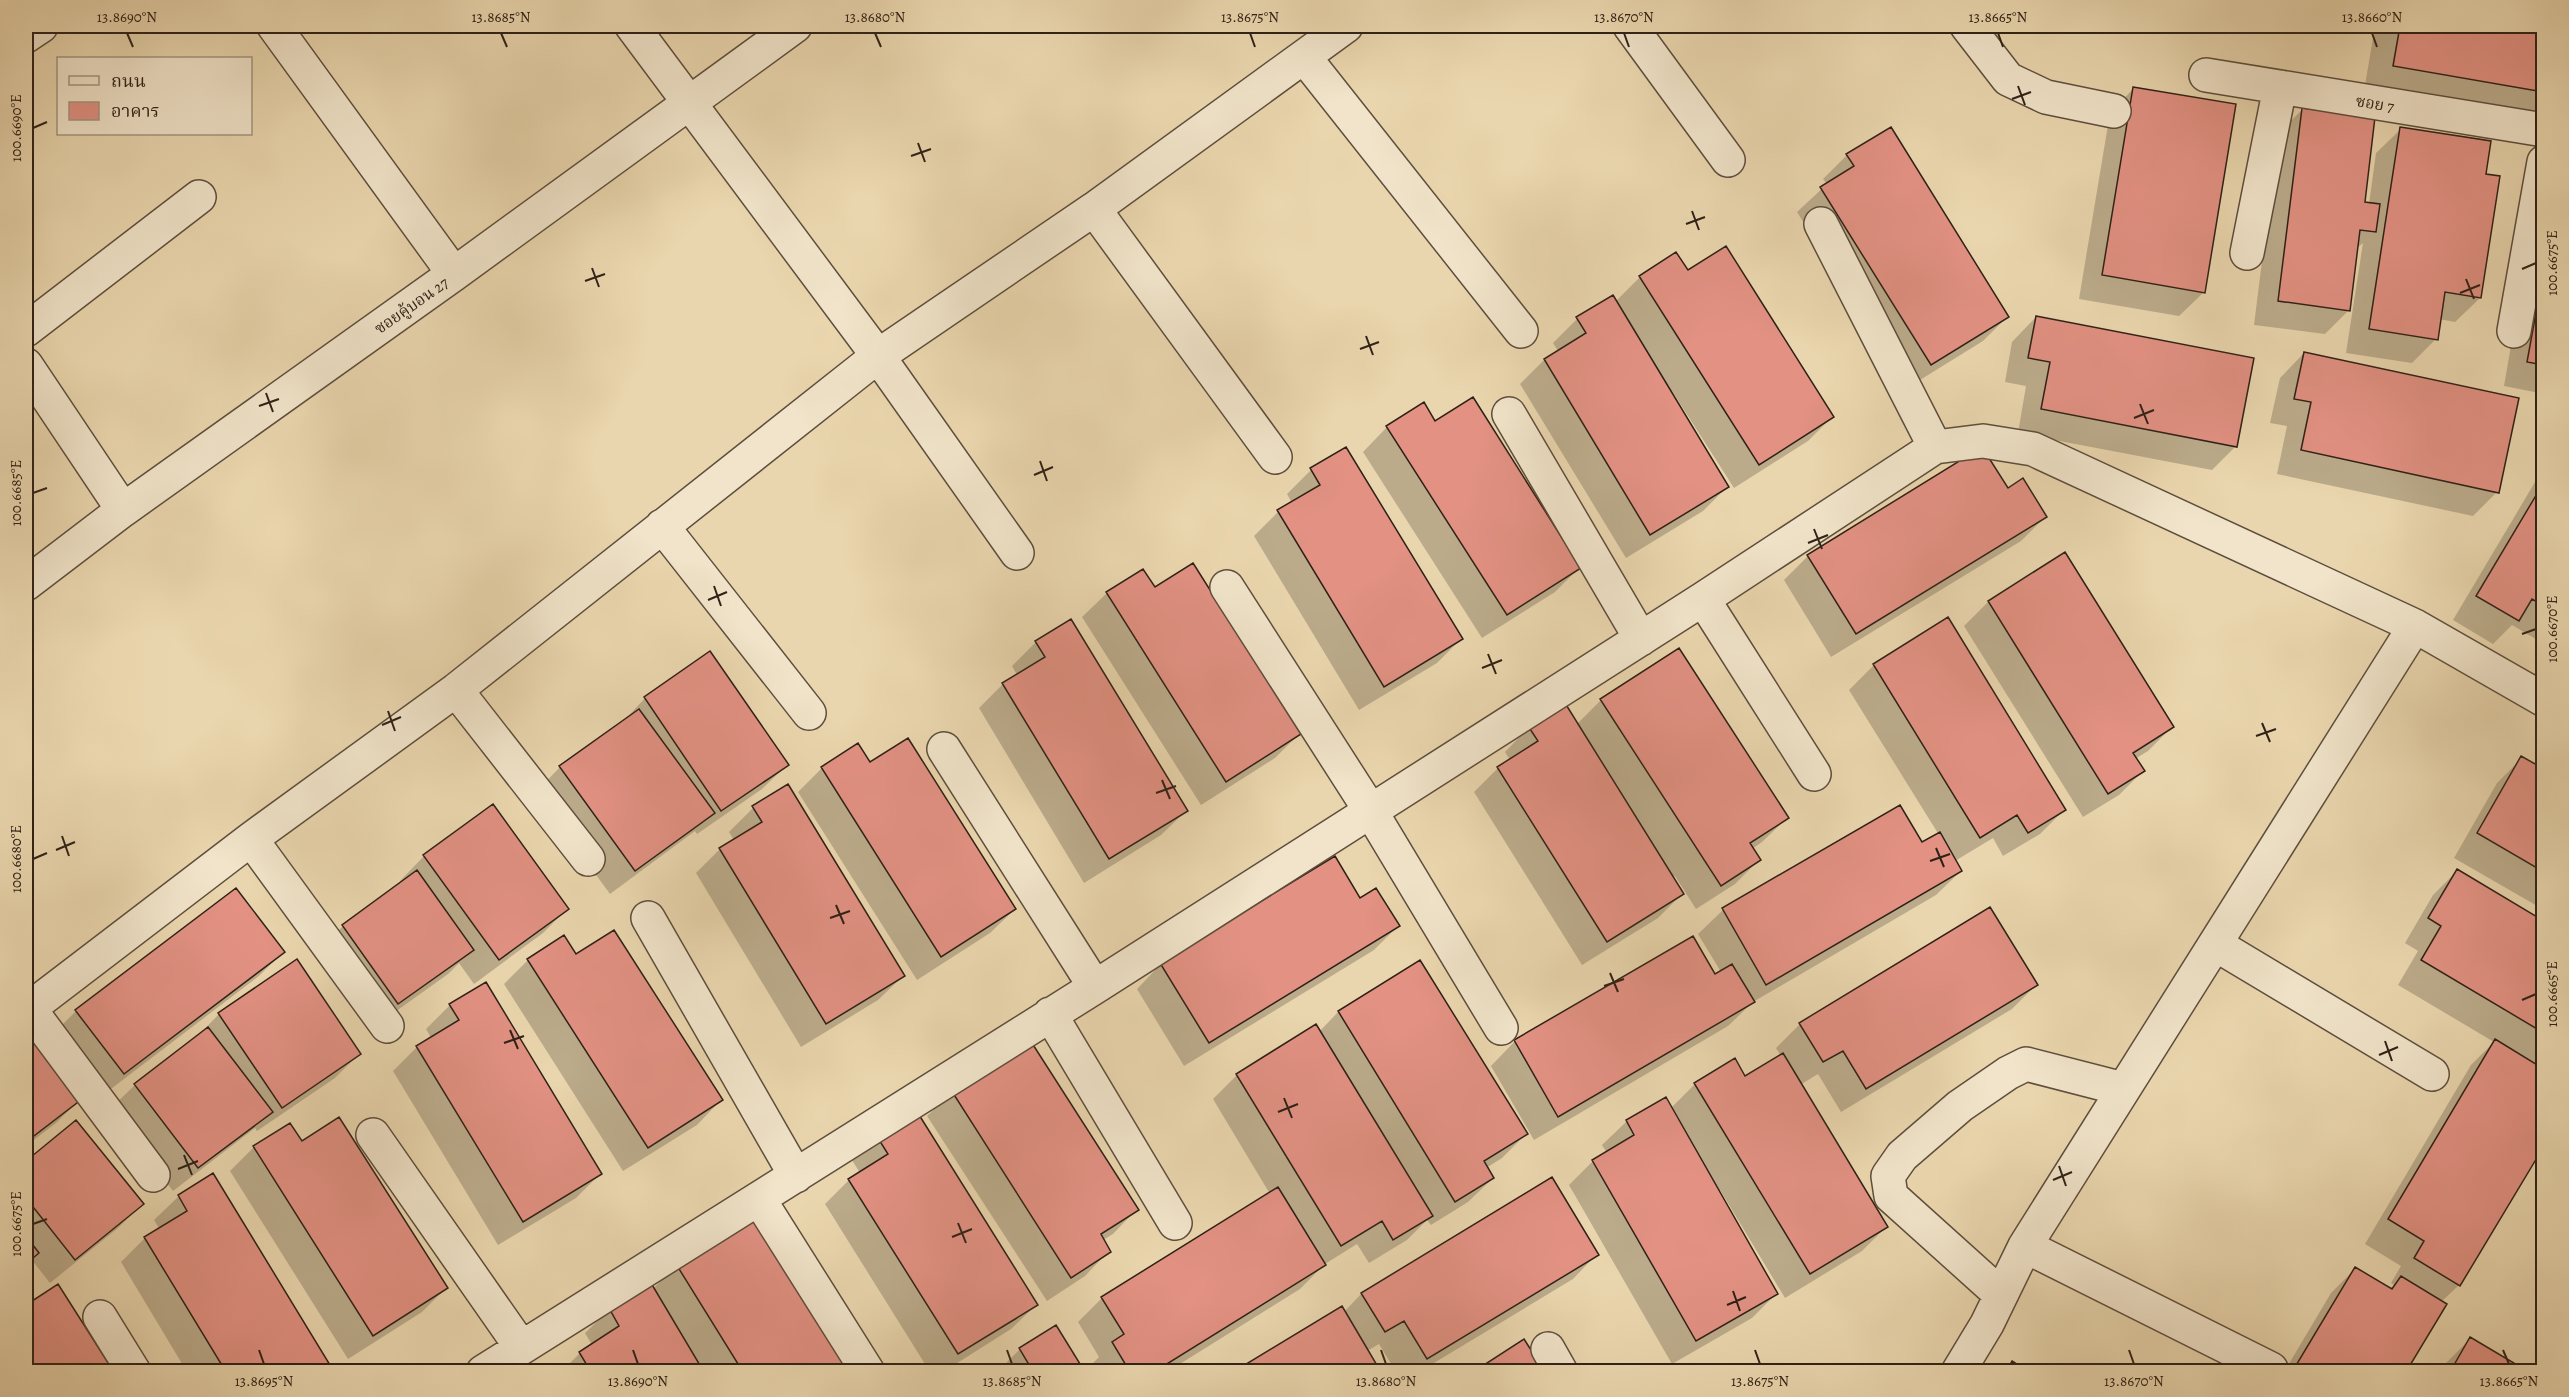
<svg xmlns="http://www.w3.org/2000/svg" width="2569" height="1397" font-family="Alegreya,'Noto Serif Thai',serif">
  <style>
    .shadow { fill: #0003 }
    .building { fill: #e29183; stroke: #2f2117; stroke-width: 1.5 }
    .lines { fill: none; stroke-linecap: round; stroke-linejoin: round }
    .minor-casing { stroke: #5e4e3d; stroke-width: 36 }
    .minor { stroke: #f1e4ca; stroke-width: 33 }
    .ticks { fill: none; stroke: #2f2117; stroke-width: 2 }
    .labels { text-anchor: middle; stroke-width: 6; stroke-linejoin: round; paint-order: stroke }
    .street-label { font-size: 16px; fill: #2f2117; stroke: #f1e4ca }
    .neatline { fill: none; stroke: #2f2117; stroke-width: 2 }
    .ticks-label { font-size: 15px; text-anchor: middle; fill: #2f2117 }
  </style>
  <rect width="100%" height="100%" fill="#ead6ae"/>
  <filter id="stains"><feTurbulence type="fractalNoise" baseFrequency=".00333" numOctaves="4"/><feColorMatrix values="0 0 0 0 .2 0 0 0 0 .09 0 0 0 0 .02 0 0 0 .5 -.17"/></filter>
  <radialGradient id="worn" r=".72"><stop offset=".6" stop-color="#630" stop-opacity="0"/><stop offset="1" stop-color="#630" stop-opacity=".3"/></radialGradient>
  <path class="shadow" d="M2375,26H2544V128L2363,97Z
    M2134,88L2204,292L2179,316L2079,299L2110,113Z
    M2303,109L2363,203L2369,204L2376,153L2401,129L2484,176L2480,298L2455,322L2439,319L2436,339L2412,363L2346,353L2363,243L2356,249L2349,310L2325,334L2254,325L2278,133Z
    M1847,155L2007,317L1983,341L1907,388L1797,212L1827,184L1823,179Z
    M2544,174V394L2504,386L2540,178Z
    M1687,272L1832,417L1808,441L1734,488L1672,391L1670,393L1727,487L1703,511L1626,558L1520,384L1544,360L1558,351L1553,343L1577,319L1615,302L1640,277Z
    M2036,317L2236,446L2212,470L2018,433L2026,386L2005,382L2012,342Z
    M2304,353L2497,492L2473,516L2277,474L2287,426L2270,423L2280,378Z
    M1435,423L1579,568L1555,592L1482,638L1363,452L1387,427Z
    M2544,467V644L2512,625L2493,644L2453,620Z
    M1311,470L1461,639L1437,663L1359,710L1254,536L1278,512L1292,503L1287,494Z
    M2045,517L2021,541L1831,657L1784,580L1808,556Z
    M2065,554L2172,727L2148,751L2135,759L2143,771L2119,795L2083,817L1964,626L1988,602Z
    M1107,593L1299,734L1275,758L1201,805L1082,617Z
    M1947,619L2064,810L2040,834L2003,856L1993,838L1955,861L1961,871L1936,895L1753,1002L1728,1026L1534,1140L1491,1066L1515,1041L1721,972L1698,934L1723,910L1900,807L1922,844L1939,835L1849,690L1874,665Z
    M1036,642L1186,811L1161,835L1084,883L979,708L1003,684L1017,675L1012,666Z
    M645,698L787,765L762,789L697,834L695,831L610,894L536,792L560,767L622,723Z
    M1601,700L1787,818L1762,842L1752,849L1759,860L1735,884L1696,909L1675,876L1672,878L1682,894L1658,918L1582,965L1474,792L1498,768L1510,760L1505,752L1529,727L1577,724Z
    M2522,758L2544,771V910L2454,858L2497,783Z
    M870,764L1015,909L990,933L917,980L798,792L822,768Z
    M788,786L903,976L878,1000L801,1047L696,873L720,849L734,840L729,832L753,808Z
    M493,806L567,909L543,933L474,984L459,963L448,974L374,1027L319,950L343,926L402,884L400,881L424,856Z
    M2457,871L2544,922V1143L2459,1285L2441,1302L2404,1372H2284L2331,1293L2355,1269L2389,1289L2394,1285L2391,1283L2401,1266L2365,1244L2471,1065L2494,1042L2398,985L2418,951L2405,943L2433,895Z
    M1359,900L1398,926L1374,950L1184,1066L1137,989L1161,964Z
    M283,952L259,976L99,1098L52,1035L76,1011Z
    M575,956L721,1100L697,1125L623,1171L504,984L528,960Z
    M1419,962L1526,1134L1502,1158L1486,1168L1493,1178L1468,1202L1431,1225L1427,1220L1407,1240L1369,1263L1357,1244L1325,1264L1300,1289L1167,1372H1091L1088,1368L1099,1357L1078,1322L1102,1298L1270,1194L1213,1099L1237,1075L1319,1032L1338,1012Z
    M2036,985L2012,1009L1841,1112L1818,1074L1800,1085L1886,1227L1862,1251L1785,1298L1720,1190L1717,1191L1776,1294L1752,1318L1672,1364L1569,1185L1593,1161L1607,1153L1602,1145L1627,1121L1665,1099L1670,1109L1695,1084L1734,1060L1745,1078L1781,1056L1776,1048L1800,1024Z
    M450,1005L600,1174L576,1198L498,1245L393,1071L417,1047L431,1038L426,1029Z
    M219,1014L359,1054L335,1078L257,1131L255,1128L173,1191L110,1109L135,1085L195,1039Z
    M30,1033L80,1099L56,1123L26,1146V1036Z
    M952,1092L1137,1209L1113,1234L1103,1240L1109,1251L1085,1276L1047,1301L927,1116Z
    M75,1122L142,1204L118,1228L50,1283L31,1259L26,1265V1163Z
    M877,1136L1036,1305L1011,1329L943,1372H930L825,1204L849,1180L860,1173L852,1160Z
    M302,1143L446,1288L422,1312L348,1359L230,1171L254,1147Z
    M213,1175L328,1365L322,1372H187L121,1262L145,1238L160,1230L154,1220L179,1196Z
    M1552,1179L1597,1254L1573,1279L1419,1372H1396L1379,1344L1367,1351L1344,1312L1361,1294Z
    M676,1265L855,1372H561L580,1353L592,1345L585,1333L610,1309L653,1289Z
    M57,1286L112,1372H26V1307Z
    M2470,1339L2526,1372H2441L2446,1363Z
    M1020,1349L1083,1372H997Z"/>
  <path class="building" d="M2400,26H2544V92L2393,66Z
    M2133,87L2236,104L2205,293L2102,275Z
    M2302,108L2375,117L2365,202L2380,204L2376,232L2360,230L2350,311L2278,301Z
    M1891,127L2009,317L1931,365L1820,187L1854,166L1846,154Z
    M2400,127L2491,141L2486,174L2500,176L2481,298L2445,292L2438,340L2369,329Z
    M1726,246L1834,417L1759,465L1639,276L1676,252L1688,270Z
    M2544,269V365L2527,362Z
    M1613,295L1729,487L1650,535L1544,359L1586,333L1576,317Z
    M2036,316L2254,358L2237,447L2041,409L2050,362L2028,358Z
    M2304,352L2519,398L2499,493L2301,450L2311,402L2294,399Z
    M1473,397L1581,568L1507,615L1386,426L1424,402L1435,421Z
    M1346,447L1463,639L1384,687L1277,510L1320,485L1310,468Z
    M1982,447L2008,488L2023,478L2047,517L1856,634L1807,555Z
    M2544,482V606L2532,599L2519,621L2476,596Z
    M2065,552L2174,727L2133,753L2145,771L2108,794L1988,601Z
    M1193,563L1301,734L1226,782L1106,592L1143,569L1155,587Z
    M1948,617L2066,810L2028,833L2017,815L1980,838L1873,664Z
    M1071,619L1188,811L1109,859L1002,683L1045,657L1035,641Z
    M1679,648L1789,818L1750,843L1761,860L1721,886L1600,699Z
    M710,651L789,765L721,811L644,697Z
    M1565,703L1684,894L1607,942L1497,767L1538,741L1528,726Z
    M639,709L715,813L635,871L559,766Z
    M908,738L1016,909L941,957L821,767L858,743L870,762Z
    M2521,756L2544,769V872L2477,833Z
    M788,784L905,976L826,1024L719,848L762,822L752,806Z
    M493,804L569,909L499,960L423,855Z
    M1900,805L1922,842L1940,832L1962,871L1766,985L1722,908Z
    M1335,856L1360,898L1376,888L1400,926L1209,1043L1160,963Z
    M2457,869L2544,921V1033L2421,960L2441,926L2428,918Z
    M417,870L474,950L398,1004L342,925Z
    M236,888L285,952L124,1074L75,1010Z
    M1990,907L2038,985L1866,1089L1843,1051L1823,1062L1799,1023Z
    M614,930L723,1100L648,1148L527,959L564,935L576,954Z
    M1693,936L1715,974L1732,964L1755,1002L1558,1117L1514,1040Z
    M297,959L361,1054L282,1108L218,1013Z
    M1420,960L1528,1134L1484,1161L1494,1178L1455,1202L1338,1011Z
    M486,982L602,1174L523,1222L416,1046L459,1020L449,1004Z
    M1316,1024L1433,1216L1393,1240L1382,1221L1341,1246L1236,1074Z
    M208,1027L273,1112L198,1168L134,1084Z
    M30,1031L82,1099L26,1142V1034Z
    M2495,1039L2544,1069V1146L2460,1286L2414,1258L2424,1241L2388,1219Z
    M1030,1040L1139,1210L1101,1234L1111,1252L1071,1278L951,1090Z
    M1783,1053L1888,1227L1810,1274L1694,1083L1735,1058L1745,1076Z
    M1666,1097L1778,1294L1696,1341L1592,1160L1634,1135L1626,1120Z
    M916,1110L1038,1305L958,1354L848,1179L888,1154L876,1135Z
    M339,1117L448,1288L373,1336L253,1146L290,1123L302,1141Z
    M76,1120L144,1204L75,1260L26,1198V1161Z
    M213,1173L330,1365L320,1372H226L144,1237L187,1211L178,1195Z
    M1552,1177L1599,1255L1427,1359L1404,1321L1385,1332L1361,1293Z
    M1278,1187L1326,1265L1154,1372H1130L1112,1342L1124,1334L1101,1297Z
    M756,1213L856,1372H743L676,1264Z
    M26,1236L39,1253L26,1264Z
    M2355,1267L2392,1289L2401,1276L2447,1304L2406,1372H2292Z
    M651,1283L704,1372H591L579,1352L619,1326L609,1308Z
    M58,1284L114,1372H26V1305Z
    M1342,1306L1381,1372H1233Z
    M1056,1325L1085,1372H1014L1028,1363L1019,1348Z
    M2470,1337L2529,1372H2450Z
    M1524,1339L1545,1372H1473Z
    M2012,1361L2029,1372H2006Z"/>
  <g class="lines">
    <g class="minor-casing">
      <path id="minor" d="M274,26L454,274
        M632,26L878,356L1017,553
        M1630,26L1728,160
        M1967,26L2008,79L2046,97L2114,111
        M26,36L41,26
        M1305,58L1521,331
        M2206,75L2544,130
        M1094,209L1275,457
        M1821,224L1935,447
        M2247,253L2280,87
        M26,330L199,197
        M2514,331L2544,162
        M26,365L123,510
        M1509,414L1641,639
        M662,526L809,713
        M26,584L123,510L454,274L795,26
        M1227,587L1370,810L1501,1028
        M1703,599L1814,774
        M456,690L588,859
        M944,749L1095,987
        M251,839L387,1026
        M648,918L796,1176
        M2215,944L2432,1074
        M26,1004L153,1175
        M26,1011L251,839L456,690L878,356L1094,209L1346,26
        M1050,1014L1175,1223
        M373,1135L521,1347
        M759,1199L868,1372
        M2025,1246L2271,1369
        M2001,1295L1891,1196L1888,1176L1902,1156L1960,1106L2008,1073L2026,1064L2123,1089
        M100,1317L134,1372
        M1548,1349L1561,1372
        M483,1372L1095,987L1703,599L1935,447L1983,441L2033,449L2415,626L2544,700
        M1958,1372L1987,1324L2025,1246L2415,626"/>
    </g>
    <use href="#minor" class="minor"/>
  </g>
  <path class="ticks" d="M127,33L133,47M501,33L507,47M875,33L881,47M1250,33L1255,47M1624,33L1629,47M1998,33L2003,47M2372,33L2377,47M2018,86L2025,105M2012,99L2031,92M33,128L47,122M918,143L925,162M911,156L931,149M1692,211L1699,230M1686,224L1705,217M592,268L599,287M2522,269L2536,263M2466,279L2474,299M585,281L605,274M2460,293L2480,285M1366,336L1373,355M1360,349L1379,342M266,393L273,412M2140,404L2148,424M259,406L279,399M2134,418L2154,410M1040,461L1047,481M1034,475L1053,467M33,493L47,488M1814,529L1822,549M1808,543L1828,535M714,586L721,606M708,600L727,592M2522,634L2536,629M1488,654L1496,674M1482,668L1502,660M388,711L395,731M2262,723L2270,742M382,725L401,717M2256,736L2276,729M1162,780L1170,799M1156,793L1176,786M62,836L69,856M1936,848L1944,867M56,850L75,842M33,859L47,853M1930,861L1950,854M836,905L844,924M830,918L850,911M1610,973L1618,992M1604,986L1624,979M2522,1000L2536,994M510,1030L518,1049M2385,1041L2392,1061M504,1043L524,1036M2379,1055L2398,1047M1284,1098L1292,1118M1278,1112L1298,1104M184,1155L192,1175M2059,1166L2066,1186M178,1169L198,1161M2053,1180L2072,1172M958,1223L966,1243M33,1224L47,1219M952,1237L972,1229M1733,1291L1740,1311M1727,1305L1746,1297M259,1350L264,1364M633,1350L638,1364M1007,1350L1012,1364M1381,1350L1386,1364M1755,1350L1760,1364M2129,1350L2134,1364M2503,1350L2509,1364"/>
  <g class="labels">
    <g class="street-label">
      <text transform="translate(2375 103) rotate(9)" y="6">ซอย 7</text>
      <text transform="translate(411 305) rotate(-35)" y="6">ซอยคู้บอน 27</text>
    </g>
  </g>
  <rect width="2569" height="1397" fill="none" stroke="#ead6ae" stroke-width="66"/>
  <rect x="57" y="57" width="195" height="78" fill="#f1e4ca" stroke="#a39682" stroke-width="1.5"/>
  <rect x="69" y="76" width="30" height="9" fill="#f1e4ca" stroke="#a39682" stroke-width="1.5"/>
  <text x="111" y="87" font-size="18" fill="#2f2117">ถนน</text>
  <rect x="69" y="102" width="30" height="18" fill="#e29183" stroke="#a39682" stroke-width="1.5"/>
  <text x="111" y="117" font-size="18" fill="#2f2117">อาคาร</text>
  <rect x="33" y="33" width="2503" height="1331" class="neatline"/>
  <g class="ticks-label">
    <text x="127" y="22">13.8690°N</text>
    <text x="501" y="22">13.8685°N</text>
    <text x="875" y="22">13.8680°N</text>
    <text x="1250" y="22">13.8675°N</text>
    <text x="1624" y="22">13.8670°N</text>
    <text x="1998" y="22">13.8665°N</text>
    <text x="2372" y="22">13.8660°N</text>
    <text transform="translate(16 128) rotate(-90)" y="5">100.6690°E</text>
    <text transform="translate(2552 263) rotate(-90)" y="5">100.6675°E</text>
    <text transform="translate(16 493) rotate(-90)" y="5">100.6685°E</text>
    <text transform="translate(2552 629) rotate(-90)" y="5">100.6670°E</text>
    <text transform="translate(16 859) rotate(-90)" y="5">100.6680°E</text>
    <text transform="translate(2552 994) rotate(-90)" y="5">100.6665°E</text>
    <text transform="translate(16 1224) rotate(-90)" y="5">100.6675°E</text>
    <text x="264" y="1386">13.8695°N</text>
    <text x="638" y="1386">13.8690°N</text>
    <text x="1012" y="1386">13.8685°N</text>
    <text x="1386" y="1386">13.8680°N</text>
    <text x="1760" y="1386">13.8675°N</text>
    <text x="2134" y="1386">13.8670°N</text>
    <text x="2509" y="1386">13.8665°N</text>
  </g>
  <rect width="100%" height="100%" filter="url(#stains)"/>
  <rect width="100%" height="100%" fill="url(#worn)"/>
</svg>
